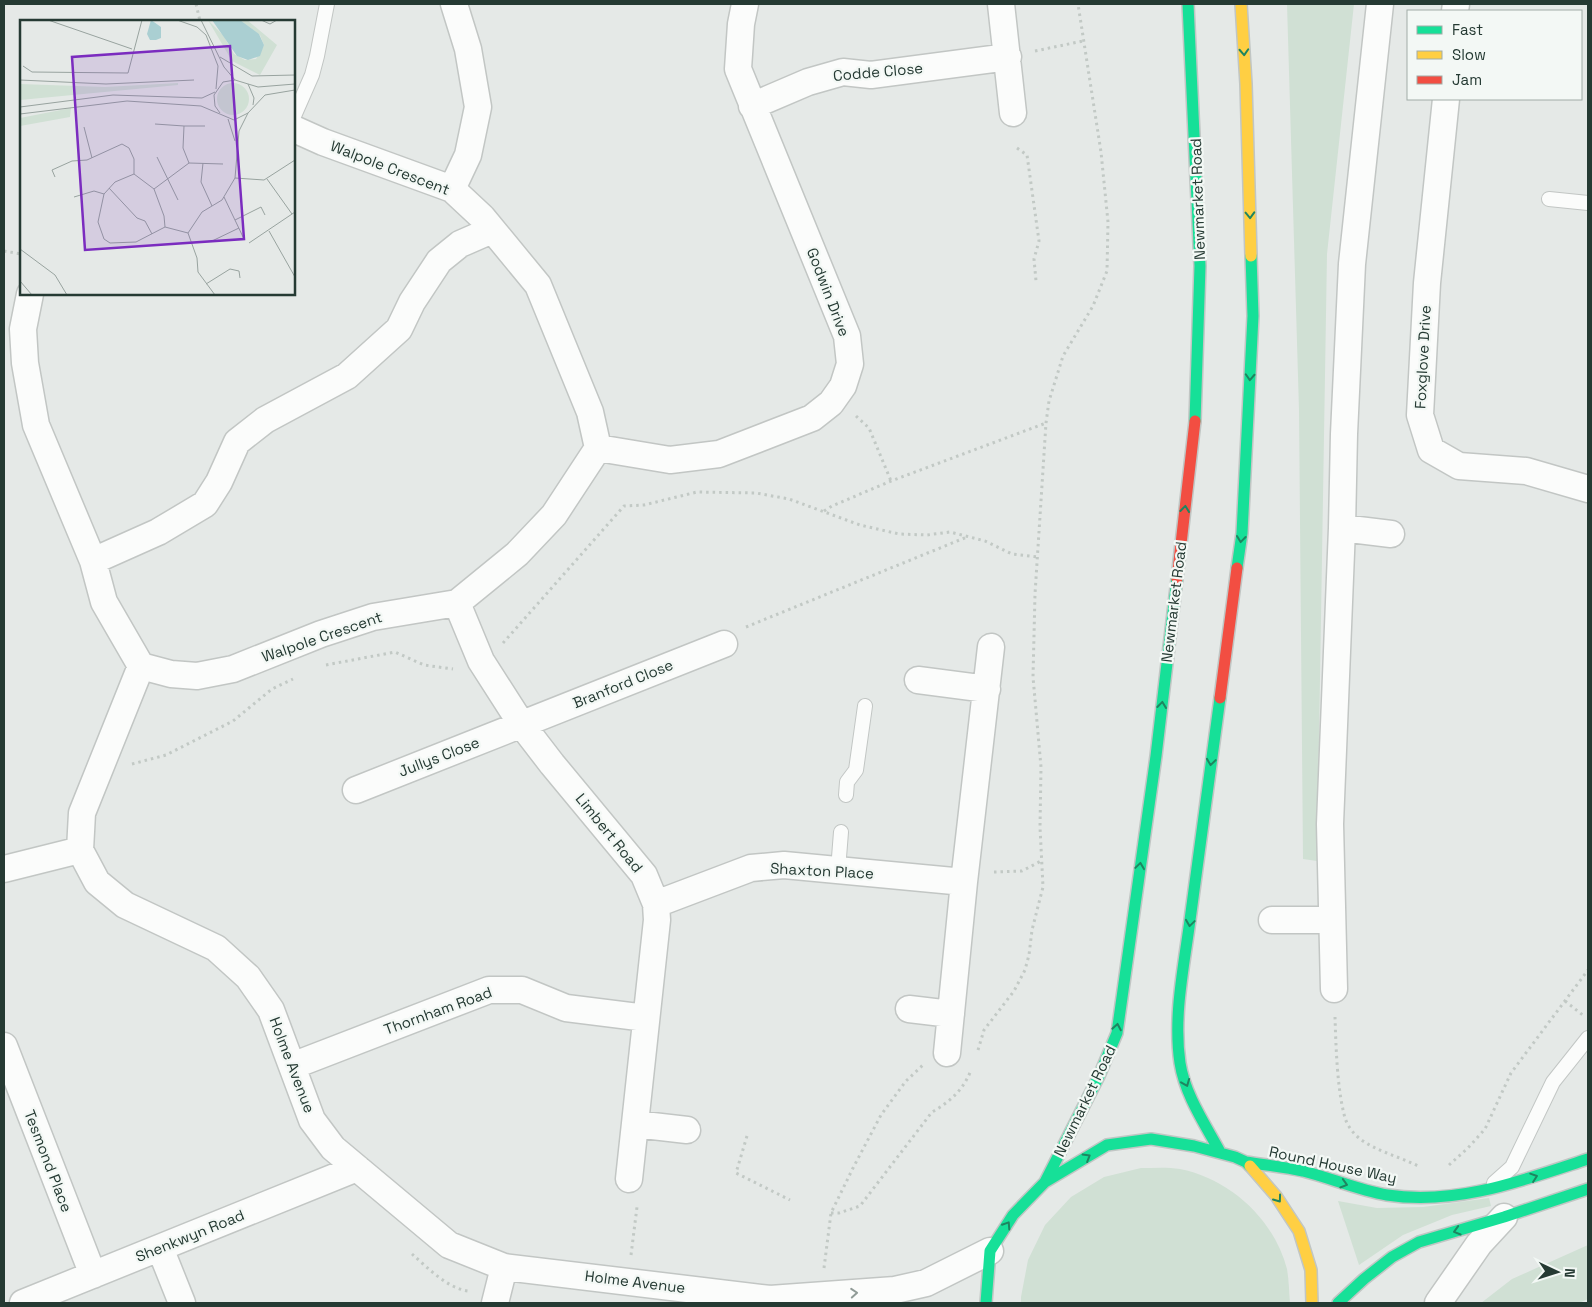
<svg xmlns="http://www.w3.org/2000/svg" width="1592" height="1307" font-family="'Space Grotesk',sans-serif">
  <style>
    .green { fill: #d0e0d4 }
    .lines { fill: none; stroke-linecap: round; stroke-linejoin: round }
    .lane-casing { stroke: #c2c6c4; stroke-width: 16 }
    .street-casing { stroke: #c2c6c4; stroke-width: 29 }
    .fast-casing { stroke: #c1c6c4; stroke-width: 14 }
    .slow-casing { stroke: #c1c6c4; stroke-width: 14 }
    .jam-casing { stroke: #c1c6c4; stroke-width: 14 }
    .path { stroke: #c2c9c5; stroke-width: 3; stroke-dasharray: 2.5 4; stroke-linecap: butt }
    .lane { stroke: #fbfcfb; stroke-width: 14 }
    .street { stroke: #fbfcfb; stroke-width: 26 }
    .fast { stroke: #16e098; stroke-width: 11 }
    .slow { stroke: #ffcf43; stroke-width: 11 }
    .jam { stroke: #f24e42; stroke-width: 11 }
    .oneway { stroke: #1e8560 }
    .oneway2 { stroke: #909b97 }
    .labels { text-anchor: middle; stroke-width: 4.5; stroke-linejoin: round; paint-order: stroke }
    .street-label { font-size: 15px; fill: #253a33; stroke: #f3f8f5 }
    .inset-road { fill: none; stroke: #98a39f; stroke-width: 1 }
    .view { fill: #7b2cbf; fill-opacity: 0.15; stroke: #7b2cbf; stroke-width: 2.5 }
    .inset-edge { fill: none; stroke: #253a33; stroke-width: 2.5 }
  </style>
  <rect width="100%" height="100%" fill="#e5e9e7"/>
  <path class="green" d="M1287,4H1354L1327,254L1317,861L1303,859L1299,410Z
    M1141,1168C1154,1168 1168,1167 1180,1169C1230,1179 1274,1219 1287,1269C1289,1280 1289,1292 1290,1303H1021V1297L1028,1260L1045,1225L1071,1197L1104,1177Z
    M1489,1198L1491,1206L1452,1215L1403,1235L1359,1265L1338,1201L1377,1208L1423,1207Z
    M1588,1245V1299L1579,1303H1481L1512,1279Z"/>
  <g class="lines">
    <g class="lane-casing">
      <path id="lane" d="M294,116L312,75L317,56L327,4
        M1549,199L1588,203
        M846,795L847,782L856,770L865,706
        M838,870L841,832
        M1494,1183L1512,1167L1553,1082L1588,1038"/>
    </g>
    <g class="street-casing">
      <path id="street" d="M1001,4L1013,113
        M1455,11L1456,4
        M1446,99L1427,283L1420,415L1431,450L1459,466L1526,471L1588,489
        M752,106L808,82L843,72L871,75L1008,57
        M452,189L468,155L478,107L468,49L454,4
        M30,294L23,329L25,363L36,425L93,561L104,602L141,666L171,674L197,676L233,669L321,634L373,617L457,603L517,554L554,515L598,448L590,412L538,285L482,217L452,189L323,142L294,129
        M598,448L670,460L719,454L812,418L831,403L843,386L850,364L847,336L738,69L741,24L745,4
        M1342,528L1391,534
        M93,561L158,532L205,504L219,482L237,442L265,420L347,376L399,329L412,302L439,261L460,244L492,230
        M457,603L481,661L522,725L552,764L644,875L656,904L657,920L629,1179
        M141,666L82,813L80,850L97,882L125,905L216,948L248,977L271,1010L312,1120L333,1148L449,1245L504,1267L770,1299L786,1303
        M918,680L987,689
        M356,790L724,644
        M4,869L80,850
        M964,882L991,647
        M656,904L751,868L784,865L964,882L947,1053
        M1272,920H1332
        M1334,989L1330,824L1342,528L1344,434L1352,264L1380,4
        M909,1009L951,1014
        M4,1046L93,1275
        M292,1066L489,990H522L566,1008L646,1018
        M635,1124L687,1130
        M160,1248L182,1303
        M770,1299L895,1290L926,1283L990,1251
        M23,1303L357,1168
        M495,1303L504,1267
        M1438,1303L1479,1244L1504,1217"/>
    </g>
    <g class="fast-casing">
      <path id="fast" d="M1188,4L1200,266L1195,421
        M1237,568L1242,533L1253,316L1251,256
        M1220,698C1210,772 1200,846 1190,920C1184,966 1173,1016 1180,1063C1185,1095 1205,1124 1220,1152
        M1246,1162C1265,1165 1284,1167 1303,1171C1331,1178 1358,1190 1387,1195C1456,1206 1524,1180 1588,1159
        M1045,1182L1099,1076L1117,1033L1156,756L1177,579
        M986,1303L990,1251L1013,1215L1045,1182L1107,1145L1151,1139L1194,1146L1235,1157L1246,1162L1250,1166
        M1338,1303L1364,1279L1392,1257L1419,1242L1504,1217L1588,1189"/>
    </g>
    <g class="slow-casing">
      <path id="slow" d="M1241,4L1246,84L1251,256
        M1250,1166L1276,1196L1299,1231L1311,1270L1312,1303"/>
    </g>
    <g class="jam-casing">
      <path id="jam" d="M1177,579L1195,421
        M1220,698L1237,568"/>
    </g>
    <path class="path" d="M196,4L200,21
      M294,35V33
      M1035,51L1083,41
      M1017,148L1027,155L1039,241L1034,259L1036,281
      M4,251L21,254
      M856,416L869,428L891,481
      M824,511L832,506L891,481L1046,423
      M746,627L967,537
      M503,643L624,506L644,505L697,492L756,493L789,499L860,525L899,534L927,535L950,532L985,541L1012,554L1038,557
      M326,665L395,652L424,665L453,669
      M132,764L166,755L233,721L272,689L293,679
      M994,872L1022,871L1041,861
      M1565,1001L1584,1016
      M1335,1017C1336,1047 1337,1086 1344,1114C1346,1125 1354,1135 1363,1141C1381,1153 1401,1157 1420,1167
      M978,1050L984,1030L1014,991L1025,970L1029,955L1032,930L1043,887L1040,827L1041,767L1033,677L1035,594L1046,423L1049,401L1063,356L1093,306L1107,271L1108,222L1101,152L1078,4
      M747,1136L736,1173L790,1200
      M1449,1165L1468,1148L1485,1129L1511,1073L1588,970
      M831,1213H839L860,1206L932,1112C950,1102 964,1089 971,1070
      M412,1254C428,1268 447,1288 468,1291
      M631,1255L637,1207
      M824,1268L831,1213L853,1168L881,1115L906,1081L923,1065"/>
    <use href="#lane" class="lane"/>
    <use href="#street" class="street"/>
    <use href="#fast" class="fast"/>
    <use href="#slow" class="slow"/>
    <use href="#jam" class="jam"/>
  </g>
  <defs><path id="oneway-chevron" d="M-2-3.5L2.5 0L-2 3.5" fill="none" stroke-width="1.6" stroke-linecap="round" stroke-linejoin="round" transform="scale(1.25)"/></defs>
  <g class="oneway">
    <use href="#oneway-chevron" transform="translate(1244 52) rotate(87)"/>
    <use href="#oneway-chevron" transform="translate(1250 215) rotate(88)"/>
    <use href="#oneway-chevron" transform="translate(1250 377) rotate(93)"/>
    <use href="#oneway-chevron" transform="translate(1185 509) rotate(-83)"/>
    <use href="#oneway-chevron" transform="translate(1241 539) rotate(97)"/>
    <use href="#oneway-chevron" transform="translate(1162 705) rotate(-83)"/>
    <use href="#oneway-chevron" transform="translate(1211 762) rotate(98)"/>
    <use href="#oneway-chevron" transform="translate(1140 866) rotate(-82)"/>
    <use href="#oneway-chevron" transform="translate(1190 923) rotate(98)"/>
    <use href="#oneway-chevron" transform="translate(1117 1027) rotate(-80)"/>
    <use href="#oneway-chevron" transform="translate(1186 1083) rotate(68)"/>
    <use href="#oneway-chevron" transform="translate(1087 1157) rotate(-31)"/>
    <use href="#oneway-chevron" transform="translate(1534 1177) rotate(-19)"/>
    <use href="#oneway-chevron" transform="translate(1344 1184) rotate(17)"/>
    <use href="#oneway-chevron" transform="translate(1278 1199) rotate(54)"/>
    <use href="#oneway-chevron" transform="translate(1007 1225) rotate(-57)"/>
    <use href="#oneway-chevron" transform="translate(1457 1231) rotate(164)"/>
  </g>
  <use class="oneway2" href="#oneway-chevron" transform="translate(854 1293) rotate(-4)"/>
  <g class="labels">
    <g class="street-label">
      <text transform="translate(878 72) rotate(-5)" y="5">Codde Close</text>
      <text transform="translate(390 168) rotate(21)" y="5">Walpole Crescent</text>
      <text transform="translate(1198 199) rotate(-92)" y="5">Newmarket Road</text>
      <text transform="translate(828 292) rotate(69)" y="5">Godwin Drive</text>
      <text transform="translate(1423 357) rotate(-87)" y="5">Foxglove Drive</text>
      <text transform="translate(1174 602) rotate(-83)" y="5">Newmarket Road</text>
      <text transform="translate(322 637) rotate(-19)" y="5">Walpole Crescent</text>
      <text transform="translate(623 684) rotate(-22)" y="5">Branford Close</text>
      <text transform="translate(439 757) rotate(-21)" y="5">Jullys Close</text>
      <text transform="translate(609 833) rotate(51)" y="5">Limbert Road</text>
      <text transform="translate(822 871) rotate(3)" y="5">Shaxton Place</text>
      <text transform="translate(438 1011) rotate(-20)" y="5">Thornham Road</text>
      <text transform="translate(292 1065) rotate(69)" y="5">Holme Avenue</text>
      <text transform="translate(1085 1101) rotate(-64)" y="5">Newmarket Road</text>
      <text transform="translate(48 1161) rotate(69)" y="5">Tesmond Place</text>
      <text transform="translate(1333 1165) rotate(12)" y="5">Round House Way</text>
      <text transform="translate(190 1236) rotate(-22)" y="5">Shenkwyn Road</text>
      <text transform="translate(635 1282) rotate(7)" y="5">Holme Avenue</text>
    </g>
  </g>
  <g transform="translate(20 20)">
    <rect width="275" height="275" fill="#e5e9e7"/>
    <path d="M188,0L203,15L214,34L225,40L236,39L244,25L240,15L220,0H227L257,25L240,55L212,41ZM197 79a16 16 0 1 1 32 0a16 16 0 1 1-32 0ZM158,63V65L0,80V64L85,67ZM51,88L50,97L0,106V98Z" fill="#d0e0d4"/>
    <path d="M131,0L141,7V18L136,20H130L127,14ZM192,0H220L239,14L244,25L240,36L228,40L217,36Z" fill="#aacfd2"/>
    <path class="inset-road" d="M28,0L112,29M157,0L177,7L186,15L198,46L196,69M181,0L204,47L215,60M241,0L250,4L257,0M200,37L232,56L275,55M3,46L12,52L108,53L122,0M0,60L86,64L174,60M228,64L234,78L233,85M0,87L93,75L182,78L195,72M200,93L195,86L194,75L203,62L215,60L238,67L275,64M0,94L107,81L181,86L214,100L228,93L245,75L275,70M208,99L215,121M135,104L164,106M64,107L72,138M137,137L158,180M169,143L163,128L164,106H185M183,143L181,162L192,186M114,154L134,169L144,196L145,207L116,222L90,223L84,219L78,202L84,174L95,162ZM35,157L32,150L52,141L67,140L102,124L109,128L114,139V154M215,158L244,160L275,140M247,159L272,194M89,168L117,198L125,201L132,214M134,169L169,143L203,144M54,177L74,171L84,174M204,177L224,219M215,200L241,187L245,195M145,207L168,213L182,192L202,180L215,158L219,111L228,93M249,211L275,257M168,213L177,238L178,252L195,275M192,221L219,208M229,223L275,192M0,229L35,255L47,275M0,261L12,275M186,264L210,249L219,251L220,258"/>
    <path class="view" d="M210,26L224,219L65,230L52,37Z"/>
    <rect width="275" height="275" class="inset-edge"/>
  </g>
  <rect width="1592" height="1307" fill="none" stroke="#253a33" stroke-width="10"/>
  <rect x="1407" y="10" width="175" height="90" fill="#f3f8f5" stroke="#a1aca7"/>
  <rect x="1417" y="26" width="25" height="8" fill="#16e098" stroke="#a1aca7"/>
  <text x="1452" y="35" font-size="15" fill="#253a33">Fast</text>
  <rect x="1417" y="51" width="25" height="8" fill="#ffcf43" stroke="#a1aca7"/>
  <text x="1452" y="60" font-size="15" fill="#253a33">Slow</text>
  <rect x="1417" y="76" width="25" height="8" fill="#f24e42" stroke="#a1aca7"/>
  <text x="1452" y="85" font-size="15" fill="#253a33">Jam</text>
  <g transform="translate(1557 1272) rotate(94)" stroke="#f3f8f5" stroke-width="4" paint-order="stroke">
  <path d="M0-4L9 19L0 12L-9 19Z" fill="#253a33"/>
  <text y="-8" font-size="14" font-weight="bold" text-anchor="middle" fill="#253a33">N</text>
  </g>
</svg>
